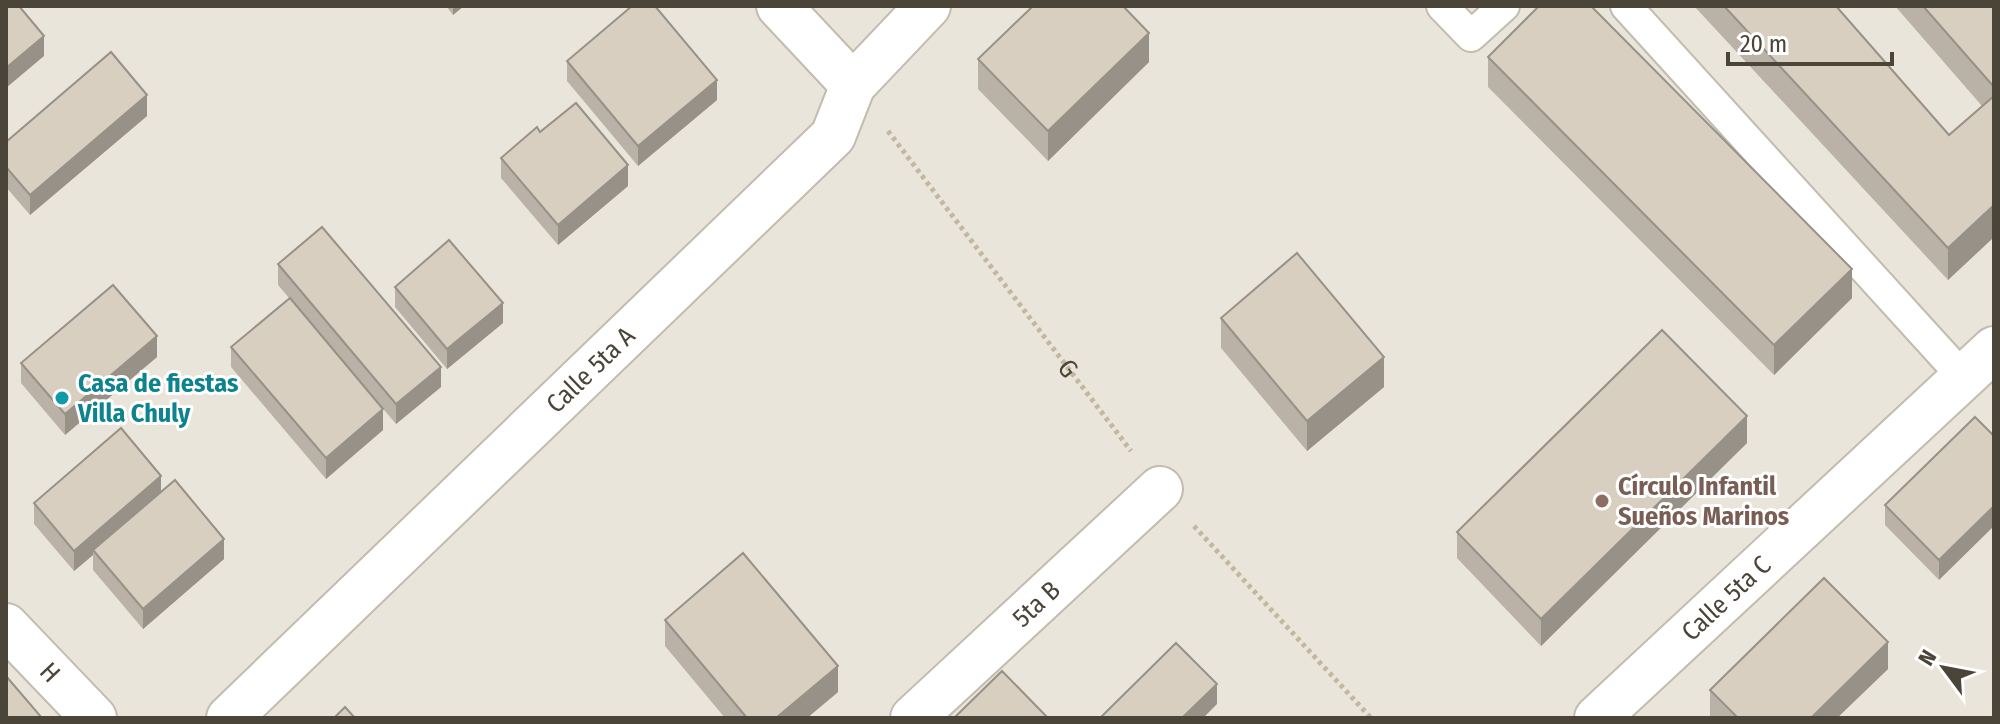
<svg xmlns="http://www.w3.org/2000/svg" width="2000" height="724" font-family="'Fira Sans Condensed',sans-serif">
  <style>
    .residential { fill: #eae5da }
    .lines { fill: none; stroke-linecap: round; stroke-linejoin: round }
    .service-casing { stroke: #c2bbae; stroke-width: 34 }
    .minor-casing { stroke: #c2bbae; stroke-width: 48 }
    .path { stroke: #c4b79f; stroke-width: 5; stroke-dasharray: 4 4; stroke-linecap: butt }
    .service { stroke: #fff; stroke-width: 30 }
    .minor { stroke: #fff; stroke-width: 44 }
    .wall { fill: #bab2a6 }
    .shaded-wall { fill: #979187 }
    .building { fill: #d8cfc1; stroke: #979187; stroke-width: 2 }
    .culture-dot { fill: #0f9aa8; stroke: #fff; stroke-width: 3 }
    .education-dot { fill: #8d6e63; stroke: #fff; stroke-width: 3 }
    .labels { text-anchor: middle; stroke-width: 6; stroke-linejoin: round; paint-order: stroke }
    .street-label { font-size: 26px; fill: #4b4439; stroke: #fff }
    .culture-label { font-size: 26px; font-weight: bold; fill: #0d838f; stroke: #fff; text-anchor: start }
    .education-label { font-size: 26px; font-weight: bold; fill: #785e54; stroke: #fff; text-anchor: start }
  </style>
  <rect width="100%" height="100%" fill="#f6f3ec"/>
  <path class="residential" d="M6,6H1994V718H6Z"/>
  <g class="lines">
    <g class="service-casing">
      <path id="service" d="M1442,6L1471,36L1504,6
        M1626,6L1964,378"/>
    </g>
    <g class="minor-casing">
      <g id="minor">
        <path d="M779,6L853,85"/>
        <path id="s2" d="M6,626L94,718"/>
        <path id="s3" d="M229,718L833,136L853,85L928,6"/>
        <path id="s4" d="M913,718L1160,489"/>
        <path id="s5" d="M1597,718L1994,349"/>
      </g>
    </g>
    <g class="path">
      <path id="s1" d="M888,131L1131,451"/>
      <path d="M1194,526L1371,718"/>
    </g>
    <use href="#service" class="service"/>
    <use href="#minor" class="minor"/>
  </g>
  <path class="wall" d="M446,6H464L453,15Z
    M1694,6H1836L1949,135L1982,106L1895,6H1994V237L1948,280Z
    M1488,57L1852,298L1774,375L1488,87Z
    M978,59L1149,62L1048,161L978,89Z
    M567,61L717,100L638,166L567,81Z
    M147,116L30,215L6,187V142Z
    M540,132L628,186L558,245L501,178V158Z
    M278,264L441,387L396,424L278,285Z
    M395,287L503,323L447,369L395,307Z
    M1221,318L1384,387L1307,451L1221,348Z
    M231,347L383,430L326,479L231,367Z
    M157,357L65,435L21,383V363Z
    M1975,417L1939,580L1885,525V505Z
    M1747,443L1541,646L1457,558V532Z
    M161,491L224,559L143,629L93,570V555L74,571L34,524V503Z
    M665,620L838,692L807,718H725L665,646Z
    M1888,669L1837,718H1712L1710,717V690Z"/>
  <path class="shaded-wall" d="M453,6H464L453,15Z
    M1149,33V62L1048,161V131Z
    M44,36V56L6,88V68Z
    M717,80V100L638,166V146Z
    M147,95V116L30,215V195Z
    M628,165V186L558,245V225Z
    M1994,205V237L1948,280V248Z
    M1852,269V298L1774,375V345Z
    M503,303V323L447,369V349Z
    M157,336V357L65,435V414Z
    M1384,357V387L1307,451V421Z
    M441,367V387L396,424V404Z
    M383,409V430L326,479V458Z
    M1747,416V443L1541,646V619Z
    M161,476V496L93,550V555L74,571V551Z
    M1994,506V526L1939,580V560Z
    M224,539V559L143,629V609Z
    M1888,642V669L1837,718H1811Z
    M838,666V692L807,718H776Z
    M1217,684V704L1203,718H1182Z"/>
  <path class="building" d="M6,6H19L44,36L6,68Z
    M632,6H655L717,80L638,146L567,61Z
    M1033,6H1123L1149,33L1048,131L978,59Z
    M1539,6H1591L1852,269L1774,345L1488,57Z
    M1724,6H1836L1949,135L1994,96V205L1948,248Z
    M1923,6H1994V87Z
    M111,52L147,95L30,195L6,167V142Z
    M576,103L628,165L558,225L501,158L537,127L540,132Z
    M322,227L441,367L396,404L278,264Z
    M449,240L503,303L447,349L395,287Z
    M1297,253L1384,357L1307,421L1221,318Z
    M113,285L157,336L65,414L21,363Z
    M290,298L383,409L326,458L231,347Z
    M1662,330L1747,416L1541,619L1457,532Z
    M1975,417L1994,436V506L1939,560L1885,505Z
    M121,428L161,476L74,551L34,503Z
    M175,480L224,539L143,609L93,550Z
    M743,553L838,666L776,718H747L665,620Z
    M1824,578L1888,642L1811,718H1738L1710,690Z
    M1176,643L1217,684L1182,718H1100Z
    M1002,671L1048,718H954Z
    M6,676L42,718H6Z
    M345,707L355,718H334Z"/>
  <circle class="culture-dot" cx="62" cy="398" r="8"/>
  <circle class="education-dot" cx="1602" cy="501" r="8"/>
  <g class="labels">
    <g class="street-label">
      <text dy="9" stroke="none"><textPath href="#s1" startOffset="298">G</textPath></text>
      <text dy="9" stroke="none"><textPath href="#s3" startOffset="502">Calle 5ta A</textPath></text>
      <text dy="9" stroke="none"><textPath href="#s5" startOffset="176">Calle 5ta C</textPath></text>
      <text dy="9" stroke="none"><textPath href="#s4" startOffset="168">5ta B</textPath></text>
      <text dy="9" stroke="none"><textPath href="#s2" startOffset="64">H</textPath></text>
    </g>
    <g class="culture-label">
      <text x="78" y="392">Casa de fiestas<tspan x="78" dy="30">Villa Chuly</tspan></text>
    </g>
    <g class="education-label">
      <text x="1618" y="495">Círculo Infantil<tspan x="1618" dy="30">Sueños Marinos</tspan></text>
    </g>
  </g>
  <rect width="2000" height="724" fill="none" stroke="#4b4439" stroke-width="16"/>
  <g transform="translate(1944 668) rotate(302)" stroke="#ffffff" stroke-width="6" paint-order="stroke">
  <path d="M0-6L14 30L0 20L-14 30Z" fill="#4b4439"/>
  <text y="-12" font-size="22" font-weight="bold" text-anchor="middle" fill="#4b4439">N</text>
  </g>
  <path d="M1728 52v12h164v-12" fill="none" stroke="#4b4439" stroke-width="4"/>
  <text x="1740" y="52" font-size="24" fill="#4b4439" stroke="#ffffff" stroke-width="6" paint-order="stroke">20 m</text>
</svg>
